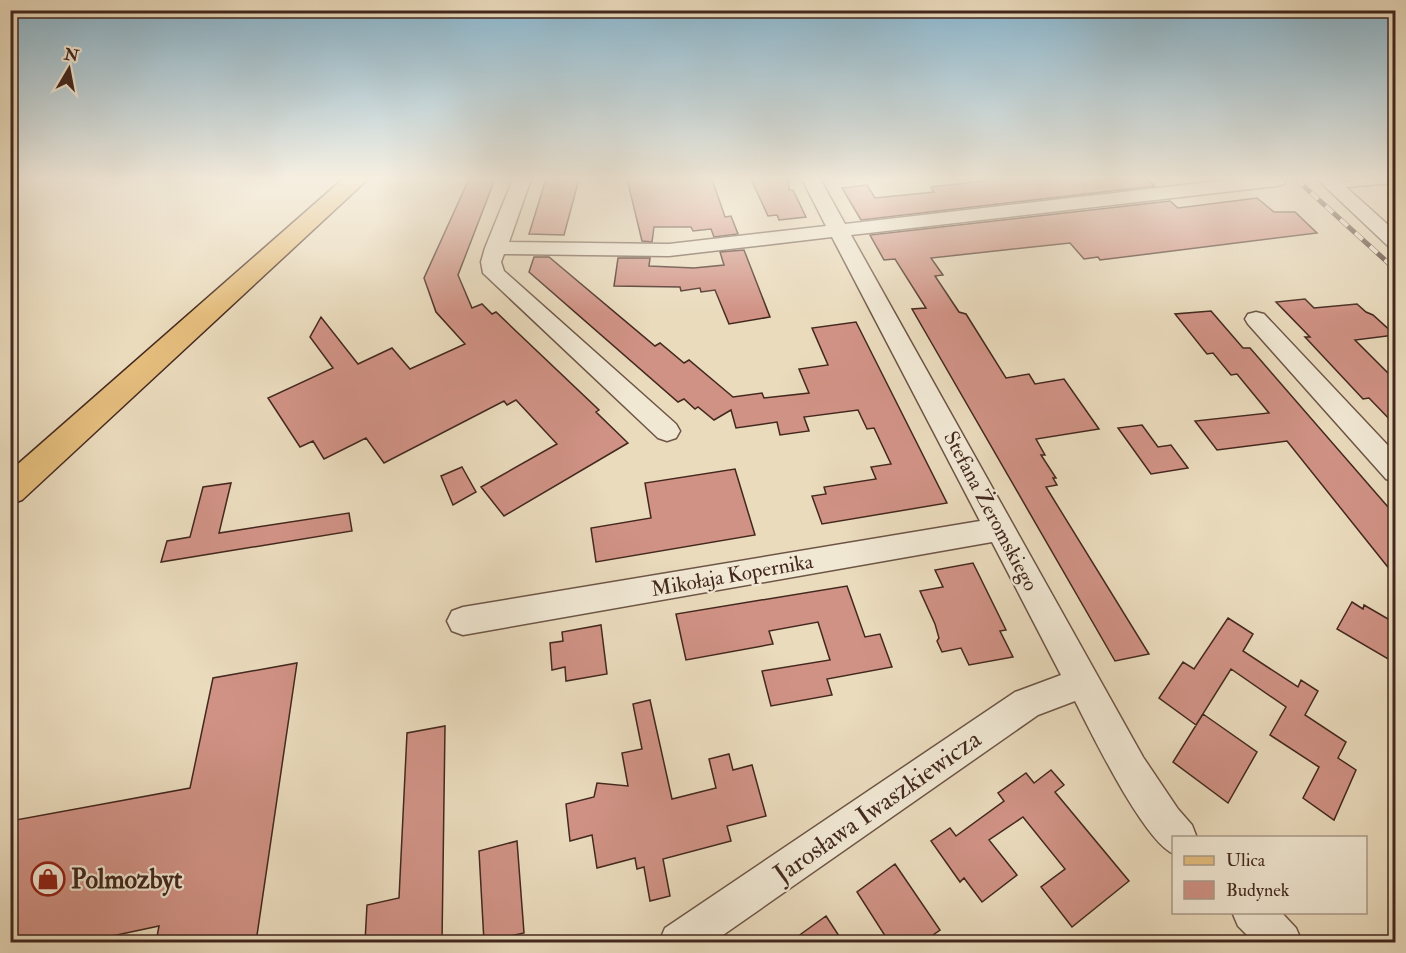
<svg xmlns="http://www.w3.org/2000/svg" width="1406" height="953" font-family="'IM FELL Double Pica',serif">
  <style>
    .building { fill: #d09285; stroke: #43281e; stroke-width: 1.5 }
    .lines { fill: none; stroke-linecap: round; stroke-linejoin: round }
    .minor-casing { stroke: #6d5546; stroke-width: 3 }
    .major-casing { stroke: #43281e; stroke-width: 3 }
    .minor { fill: #f1e8d4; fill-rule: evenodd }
    .major { fill: #e5be7e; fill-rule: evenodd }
    .rail-casing { stroke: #43281e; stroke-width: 5 }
    .rail { stroke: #f1e8d4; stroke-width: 4; stroke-dasharray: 10; stroke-linecap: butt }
    .labels { text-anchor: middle; stroke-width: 4.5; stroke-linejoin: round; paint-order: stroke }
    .street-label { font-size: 21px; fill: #43281e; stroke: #f1e8d4 }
    .near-street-label { font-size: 26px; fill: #43281e; stroke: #f1e8d4 }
    .near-poi-label { font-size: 26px; font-weight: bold; fill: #43281e; stroke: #f1e8d4; text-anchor: start }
  </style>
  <rect width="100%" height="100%" fill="#eadbbd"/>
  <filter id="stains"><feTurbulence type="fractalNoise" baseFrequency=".00333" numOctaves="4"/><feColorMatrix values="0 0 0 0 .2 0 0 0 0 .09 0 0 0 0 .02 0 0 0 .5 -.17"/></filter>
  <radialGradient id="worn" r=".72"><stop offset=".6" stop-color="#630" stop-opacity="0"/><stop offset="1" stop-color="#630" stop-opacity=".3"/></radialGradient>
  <path class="building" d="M469,179H495L458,275L472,308L482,304L492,314L496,312L599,410L596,412L628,443L504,516L481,487L557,444L516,400L507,405L504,401L384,463L366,438L324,459L313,441L300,447L268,398L333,368L310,337L321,317L358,364L392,348L410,369L465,344L436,312L424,278Z
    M546,179H579L564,235L529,234Z
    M627,179H712L725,217L731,216L738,234L714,237L711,229L693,231L691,227H654L652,242L642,241Z
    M751,179H788L789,190H793L806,217L779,220L777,215L768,216Z
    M1001,179H1147L1155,186L861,220L842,188L867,185L875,198L934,192L931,187Z
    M1257,198L1274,212H1295L1317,233L1100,260L1098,257L1084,259L1070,243L931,258L943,275L935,276L959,312L966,314L1006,378L1029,374L1035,384L1064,379L1099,429L1036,439L1045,455H1041L1056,478H1053L1057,485L1046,487L1149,654L1115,661L912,309L926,308L895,259L884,260L870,235L1170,201L1178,208Z
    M744,250L770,317L729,324L715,290L701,292L700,288L681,291L680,287L614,286L618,258H650L649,266L694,268L724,265L720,252Z
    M534,257H549L655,346L660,343L684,363L689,360L733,397L762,393L764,398L809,393L799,369L828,365L812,328L856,322L947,503L822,524L812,496L826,494L824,487L876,479L871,467L891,464L874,428L867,429L858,410L804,417L809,431L780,435L777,422L736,428L731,410L714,420L698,407L695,409L684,399L678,402L529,272Z
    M1305,299L1314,308L1357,304L1366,312L1373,315L1395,335L1355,340L1395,380V425L1369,398L1363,399L1305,337H1310L1276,302Z
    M1211,311L1243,348H1250L1395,515V576L1287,441L1217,450L1195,421L1269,413L1237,374L1231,375L1213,353L1207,354L1175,314Z
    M1142,425L1158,447L1171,445L1188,468L1151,474L1118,428Z
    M462,467L476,492L453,505L441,476Z
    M735,469L755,535L596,562L591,528L651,518L645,483Z
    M231,483L219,533L349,513L352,531L161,562L167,541L190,537L203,487Z
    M973,563L1006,630L1000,631L1013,657L969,665L961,648L942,652L937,641L939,638L935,624L920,591L943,587L935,570Z
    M847,586L865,637L880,634L892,667L827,679L832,695L771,706L762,671L830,660L818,622L769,631L773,644L686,660L676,614Z
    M1352,602L1363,609L1364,605L1395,623V663L1337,629Z
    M1228,618L1253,634L1243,651L1298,687L1301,680L1318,691L1305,715L1346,742L1338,758L1356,770L1334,820L1303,798L1319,767L1270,735L1286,707L1231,669L1196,725L1159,698L1183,662L1194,669Z
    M601,625L607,674L566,681L565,667L552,670L550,643L563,641L562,632Z
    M297,663L256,942H156L159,926L84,942H10V821L190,788L213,678Z
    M650,700L672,799L716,788L709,759L729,754L733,770L752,765L766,816L727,826L731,841L663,859L670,896L650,901L644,867L637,869L635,858L597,868L592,835L570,841L566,804L594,797L597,783L628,786L622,753L642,749L633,704Z
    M1203,714L1257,752L1228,803L1173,762Z
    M445,726L442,942H365L367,905L399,898L407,733Z
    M1051,770L1064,785L1055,792L1129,881L1072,927L1041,887L1065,869L1023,817L989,840L1017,875L982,902L964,878L960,882L931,841L950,828L956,836L1004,801L998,793L1026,773L1034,783Z
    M517,841L524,933L484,942L479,851Z
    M895,864L940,930L923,942H889L857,892Z
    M826,916L843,942H790Z"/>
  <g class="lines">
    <g class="minor-casing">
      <path id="minor" d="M513,179H531L509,242L669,244L826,226L802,179H820L845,224L1236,179H1286L1284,184L1277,186L851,235L1143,757L1178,809L1192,825L1197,838H1174V854C1144,842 1092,734 1075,701L1038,715L713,942H659L665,928L1015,692L1061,675L992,542L463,635L452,631L447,621L452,611L463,607L980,521L832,237L669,256L504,254L501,262L504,271L676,424L680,431L676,438L667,441L658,438L483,273L481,262L485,248Z
        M1317,179H1393L1391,183L1346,187L1396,232V249L1389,247Z
        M1256,312L1264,314L1396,454V482L1386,479L1248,324L1245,319L1248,314Z
        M1232,912H1281L1296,928L1302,942H1254L1238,926Z"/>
    </g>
    <g class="major-casing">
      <path id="major" d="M343,179H368L22,500L10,504V471Z"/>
    </g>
    <use href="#minor" class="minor"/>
    <use href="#major" class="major"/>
    <g class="rail-casing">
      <path id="rail" d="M1296,179L1396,270"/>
    </g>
    <use href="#rail" class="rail"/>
  </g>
  <linearGradient id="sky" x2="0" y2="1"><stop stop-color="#88b7d1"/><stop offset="0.57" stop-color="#f6efe1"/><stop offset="1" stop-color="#f6efe1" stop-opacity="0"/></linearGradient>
  <rect width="1406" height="313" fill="url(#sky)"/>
  <defs>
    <g id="shop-ring" transform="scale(1.725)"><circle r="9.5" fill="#f1e8d4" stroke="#8f2418" stroke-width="1.5"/><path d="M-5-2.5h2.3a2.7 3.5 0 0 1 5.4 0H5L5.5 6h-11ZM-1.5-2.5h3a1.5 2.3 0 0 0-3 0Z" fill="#8f2418"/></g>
  </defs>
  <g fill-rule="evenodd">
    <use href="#shop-ring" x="48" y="879"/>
  </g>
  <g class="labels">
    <g class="street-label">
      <text transform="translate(991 511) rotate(62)" y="7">Stefana Żeromskiego</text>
      <text transform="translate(732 575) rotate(-10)" y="7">Mikołaja Kopernika</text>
    </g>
    <g class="near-street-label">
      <text transform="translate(877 806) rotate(-35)" y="9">Jarosława Iwaszkiewicza</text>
    </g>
    <g class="near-poi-label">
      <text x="71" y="888">Polmozbyt</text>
    </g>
  </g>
  <rect width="1406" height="953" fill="none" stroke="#eadbbd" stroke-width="36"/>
  <rect x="12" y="12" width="1382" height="929" fill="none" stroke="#43281e" stroke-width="3"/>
  <rect x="18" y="18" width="1370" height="917" fill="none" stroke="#43281e" stroke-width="1.5"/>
  <rect x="1172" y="836" width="195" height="78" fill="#f1e8d4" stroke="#ab9b8b" stroke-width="1.5"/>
  <rect x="1184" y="856" width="30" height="9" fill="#e5be7e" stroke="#ab9b8b" stroke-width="1.5"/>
  <text x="1226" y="866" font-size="18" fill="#43281e">Ulica</text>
  <rect x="1184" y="881" width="30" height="18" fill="#d09285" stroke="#ab9b8b" stroke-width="1.5"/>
  <text x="1226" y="896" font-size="18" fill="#43281e">Budynek</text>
  <g transform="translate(69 69) rotate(10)" stroke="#f1e8d4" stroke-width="4.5" paint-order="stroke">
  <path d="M0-4.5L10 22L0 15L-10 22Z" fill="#43281e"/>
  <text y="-9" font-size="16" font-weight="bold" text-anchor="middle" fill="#43281e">N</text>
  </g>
  <rect width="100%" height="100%" filter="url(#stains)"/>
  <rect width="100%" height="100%" fill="url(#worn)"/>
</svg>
